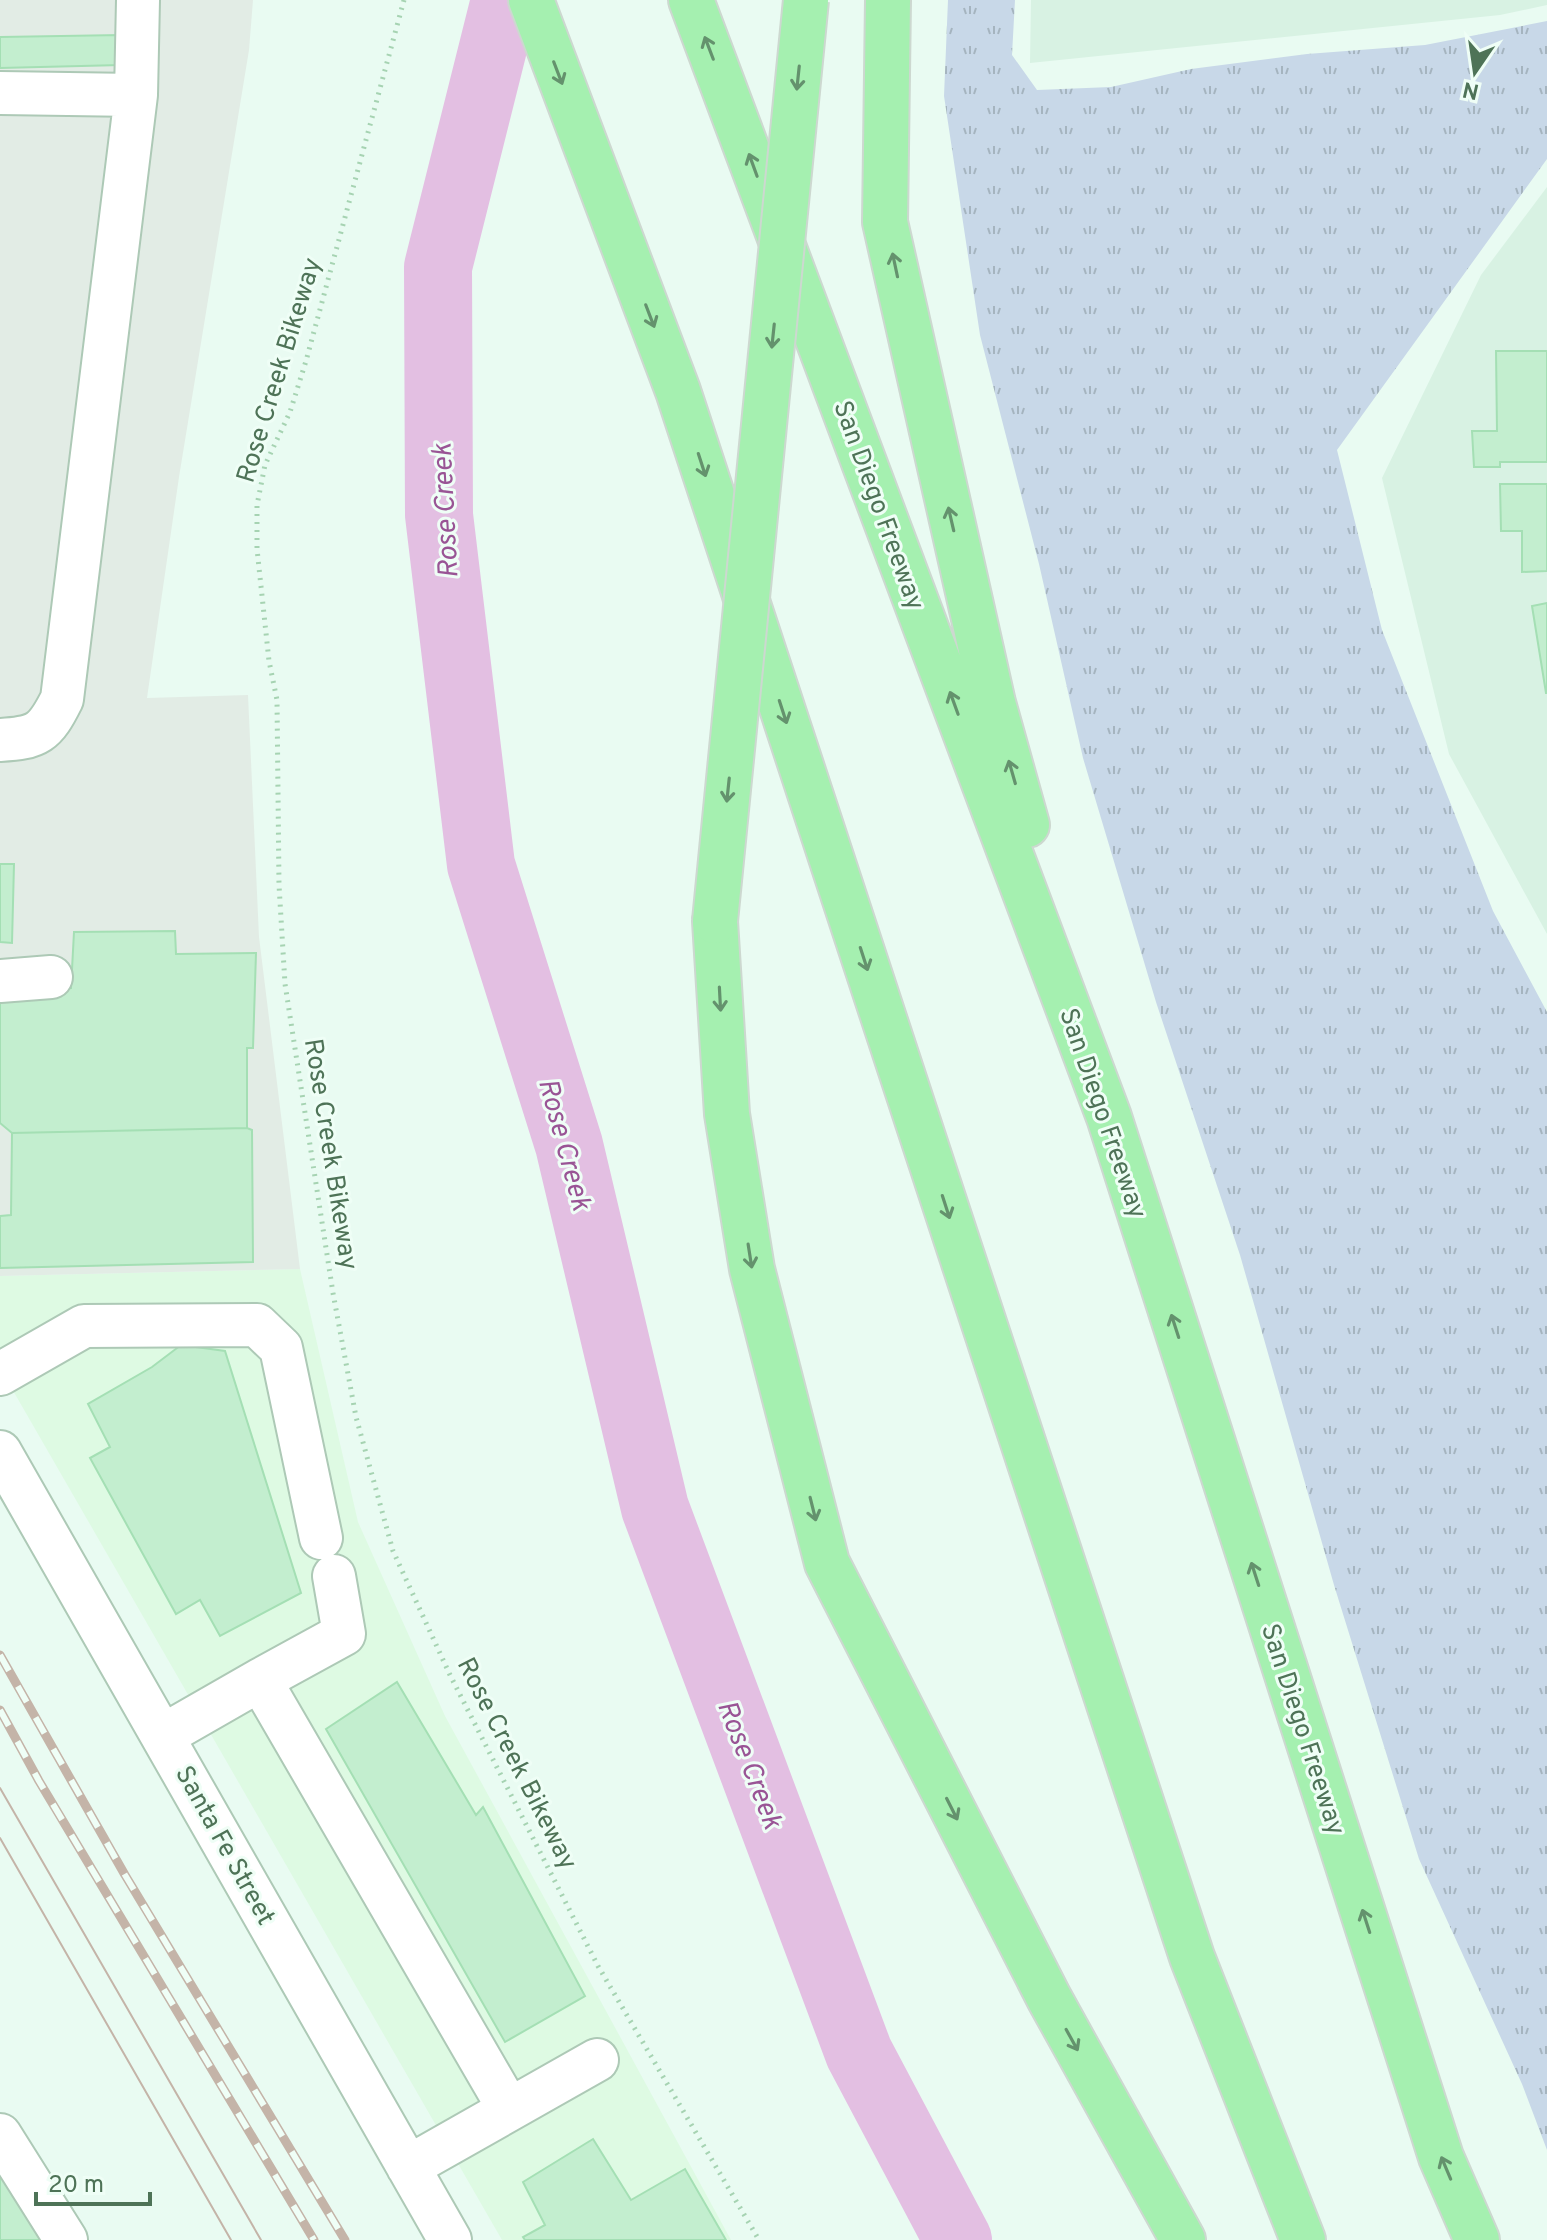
<svg xmlns="http://www.w3.org/2000/svg" width="1547" height="2240" font-family="Overpass,sans-serif">
  <style>
    .residential { fill: #d8f2e3 }
    .commercial { fill: #defae3 }
    .industrial { fill: #e2ece5 }
    .grass { fill: url(#grass-tufts) }
    .lines { fill: none; stroke-linecap: round; stroke-linejoin: round }
    .river { stroke: #e3bfe2; stroke-width: 68 }
    .building { fill: #c3eecf; stroke: #a4dfb4; stroke-width: 2 }
    .minor-casing { stroke: #adc9b6; stroke-width: 46 }
    .highway-casing { stroke: #cdd8d0; stroke-width: 48 }
    .path { stroke: #a6d3b2; stroke-width: 5; stroke-dasharray: 2 6; stroke-linecap: butt }
    .minor { stroke: #fff; stroke-width: 42 }
    .highway { stroke: #a5f0b0; stroke-width: 44 }
    .tram { stroke: #c4b4a8; stroke-width: 2 }
    .rail-casing { stroke: #c4b4a8; stroke-width: 9 }
    .rail { stroke: #effef6; stroke-width: 6; stroke-dasharray: 18; stroke-linecap: butt }
    .highway-bridge-casing { stroke: #cdd8d0; stroke-width: 48; stroke-linecap: butt }
    .highway-bridge { stroke: #a5f0b0; stroke-width: 44 }
    .oneway { stroke: #64926d }
    .labels { text-anchor: middle; stroke-width: 6; stroke-linejoin: round; paint-order: stroke }
    .street-label { font-size: 26px; fill: #4e7357; stroke: #effef6 }
    .water-label { font-size: 28px; font-style: italic; fill: #995495; stroke: #effef6 }
  </style>
  <defs>
    <pattern id="grass-tufts" width="24" height="20" patternUnits="userSpaceOnUse" patternTransform="scale(2)"><rect width="24" height="20" fill="#c8d8e8"/><path d="M3 7l-1-3M5 7V3M7 7l1-3M15 17l-1-3M17 17v-4M19 17l1-3" fill="none" stroke="#a5b4bf"/></pattern>
  </defs>
  <rect width="100%" height="100%" fill="#e9fbf2"/>
  <path class="residential" d="M1031,0H1547V5L1500,15L1030,63Z
    M1547,187V934L1449,754L1382,478L1481,275Z"/>
  <path class="commercial" d="M300,1269L358,1522L445,1716L731,2240H502L0,1368V1276Z"/>
  <path class="industrial" d="M0,0H253L249,50L179,477L147,698L248,695L259,937L300,1269L0,1276Z"/>
  <path class="grass" d="M948,0H1015L1012,55L1037,90L1111,87L1191,69L1307,54L1425,45L1547,21V159L1337,450L1382,630L1493,911L1547,1012V2150L1522,2084L1419,1859L1334,1585L1240,1255L1156,1002L1083,758L1039,564L980,335L944,96Z"/>
  <g class="lines">
    <path class="river" d="M505,0L438,267L439,515L481,865L569,1145L655,1508L859,2053L958,2240"/>
  </g>
  <path class="building" d="M121,35V65L0,68V37Z
    M1496,351H1547V462H1500V467H1474L1472,431H1497Z
    M1500,484H1547V571L1522,572V531H1501Z
    M1547,603V693H1546L1532,606Z
    M0,864H14L12,943L0,942Z
    M175,931L176,954L256,953L253,1048H247V1128L12,1133L0,1123V992L71,988L74,932Z
    M247,1128L252,1130L253,1262L0,1268V1216L11,1215L12,1133Z
    M181,1345L225,1351L301,1593L220,1636L200,1600L176,1614L90,1458L110,1447L88,1404L152,1367Z
    M397,1682L476,1815L483,1807L585,1996L505,2042L326,1729Z
    M593,2139L631,2200L685,2169L726,2240H525L523,2237L545,2225L523,2182Z
    M0,2169L47,2240H0Z"/>
  <g class="lines">
    <g class="minor-casing">
      <path id="minor" d="M0,93L136,95L138,0
        M0,740C38,738 45,733 62,699L136,95
        M0,981L51,977
        M0,1374L84,1326L257,1325L281,1348L321,1538
        M0,1452L450,2240
        M260,1680L344,1634L334,1576
        M164,1735L260,1680L509,2109
        M0,2135L66,2240
        M408,2167L597,2060"/>
    </g>
    <g class="highway-casing">
      <path id="highway" d="M531,0L678,391L1192,1957L1303,2240
        M691,0L1109,1117L1441,2157L1477,2240
        M888,0L885,222L993,703L1027,825
        M715,921L727,1114L752,1269L827,1563L1049,1998L1183,2240"/>
    </g>
    <path class="path" d="M404,0L306,361L290,412L265,465L257,505V549L269,661L277,700L279,885L285,984L333,1293L356,1417L393,1551L450,1675L598,1966L759,2240"/>
    <use href="#minor" class="minor"/>
    <use href="#highway" class="highway"/>
    <path class="tram" d="M0,1788L261,2240
      M0,1838L231,2240"/>
    <g class="rail-casing">
      <path id="rail" d="M0,1655L125,1875L345,2240
        M0,1710L39,1781L314,2240"/>
    </g>
    <use href="#rail" class="rail"/>
    <g class="highway-bridge-casing">
      <path id="highway-bridge" d="M715,921L806,0"/>
    </g>
    <use href="#highway-bridge" class="highway-bridge"/>
  </g>
  <defs><path id="oneway-shaft" d="M-6 0H5M1.5-3L5.5 0L1.5 3" fill="none" stroke-width="1.6" stroke-linecap="round" stroke-linejoin="round" transform="scale(2)"/></defs>
  <g class="oneway">
    <use href="#oneway-shaft" transform="translate(709 48) rotate(-111)"/>
    <use href="#oneway-shaft" transform="translate(558 73) rotate(69)"/>
    <use href="#oneway-shaft" transform="translate(798 78) rotate(96)"/>
    <use href="#oneway-shaft" transform="translate(753 165) rotate(-110)"/>
    <use href="#oneway-shaft" transform="translate(895 265) rotate(-102)"/>
    <use href="#oneway-shaft" transform="translate(650 316) rotate(69)"/>
    <use href="#oneway-shaft" transform="translate(773 336) rotate(96)"/>
    <use href="#oneway-shaft" transform="translate(702 465) rotate(72)"/>
    <use href="#oneway-shaft" transform="translate(951 519) rotate(-103)"/>
    <use href="#oneway-shaft" transform="translate(954 703) rotate(-110)"/>
    <use href="#oneway-shaft" transform="translate(783 712) rotate(72)"/>
    <use href="#oneway-shaft" transform="translate(1012 772) rotate(-106)"/>
    <use href="#oneway-shaft" transform="translate(728 790) rotate(96)"/>
    <use href="#oneway-shaft" transform="translate(864 959) rotate(72)"/>
    <use href="#oneway-shaft" transform="translate(720 999) rotate(87)"/>
    <use href="#oneway-shaft" transform="translate(946 1207) rotate(72)"/>
    <use href="#oneway-shaft" transform="translate(750 1256) rotate(81)"/>
    <use href="#oneway-shaft" transform="translate(1175 1326) rotate(-108)"/>
    <use href="#oneway-shaft" transform="translate(813 1509) rotate(76)"/>
    <use href="#oneway-shaft" transform="translate(1255 1574) rotate(-108)"/>
    <use href="#oneway-shaft" transform="translate(952 1809) rotate(63)"/>
    <use href="#oneway-shaft" transform="translate(1366 1921) rotate(-108)"/>
    <use href="#oneway-shaft" transform="translate(1072 2040) rotate(61)"/>
    <use href="#oneway-shaft" transform="translate(1446 2168) rotate(-113)"/>
  </g>
  <g class="labels">
    <g class="street-label">
      <text transform="translate(278 370) rotate(-73)" y="9">Rose Creek Bikeway</text>
      <text transform="translate(880 505) rotate(70)" y="9">San Diego Freeway</text>
      <text transform="translate(1104 1113) rotate(71)" y="9">San Diego Freeway</text>
      <text transform="translate(332 1154) rotate(81)" y="9">Rose Creek Bikeway</text>
      <text transform="translate(1304 1729) rotate(72)" y="9">San Diego Freeway</text>
      <text transform="translate(518 1763) rotate(63)" y="9">Rose Creek Bikeway</text>
      <text transform="translate(226 1845) rotate(61)" y="9">Santa Fe Street</text>
    </g>
    <g class="water-label">
      <text transform="translate(444 511) rotate(-93)" y="10">Rose Creek</text>
      <text transform="translate(566 1144) rotate(75)" y="10">Rose Creek</text>
      <text transform="translate(751 1764) rotate(69)" y="10">Rose Creek</text>
    </g>
  </g>
  <g transform="translate(1475 72) rotate(193)" stroke="#effef6" stroke-width="6" paint-order="stroke">
  <path d="M0-6L14 30L0 20L-14 30Z" fill="#4e7357"/>
  <text y="-12" font-size="22" font-weight="bold" text-anchor="middle" fill="#4e7357">N</text>
  </g>
  <path d="M36 2192v12h114v-12" fill="none" stroke="#4e7357" stroke-width="4"/>
  <text x="48" y="2192" font-size="24" fill="#4e7357" stroke="#effef6" stroke-width="6" paint-order="stroke">20 m</text>
</svg>
